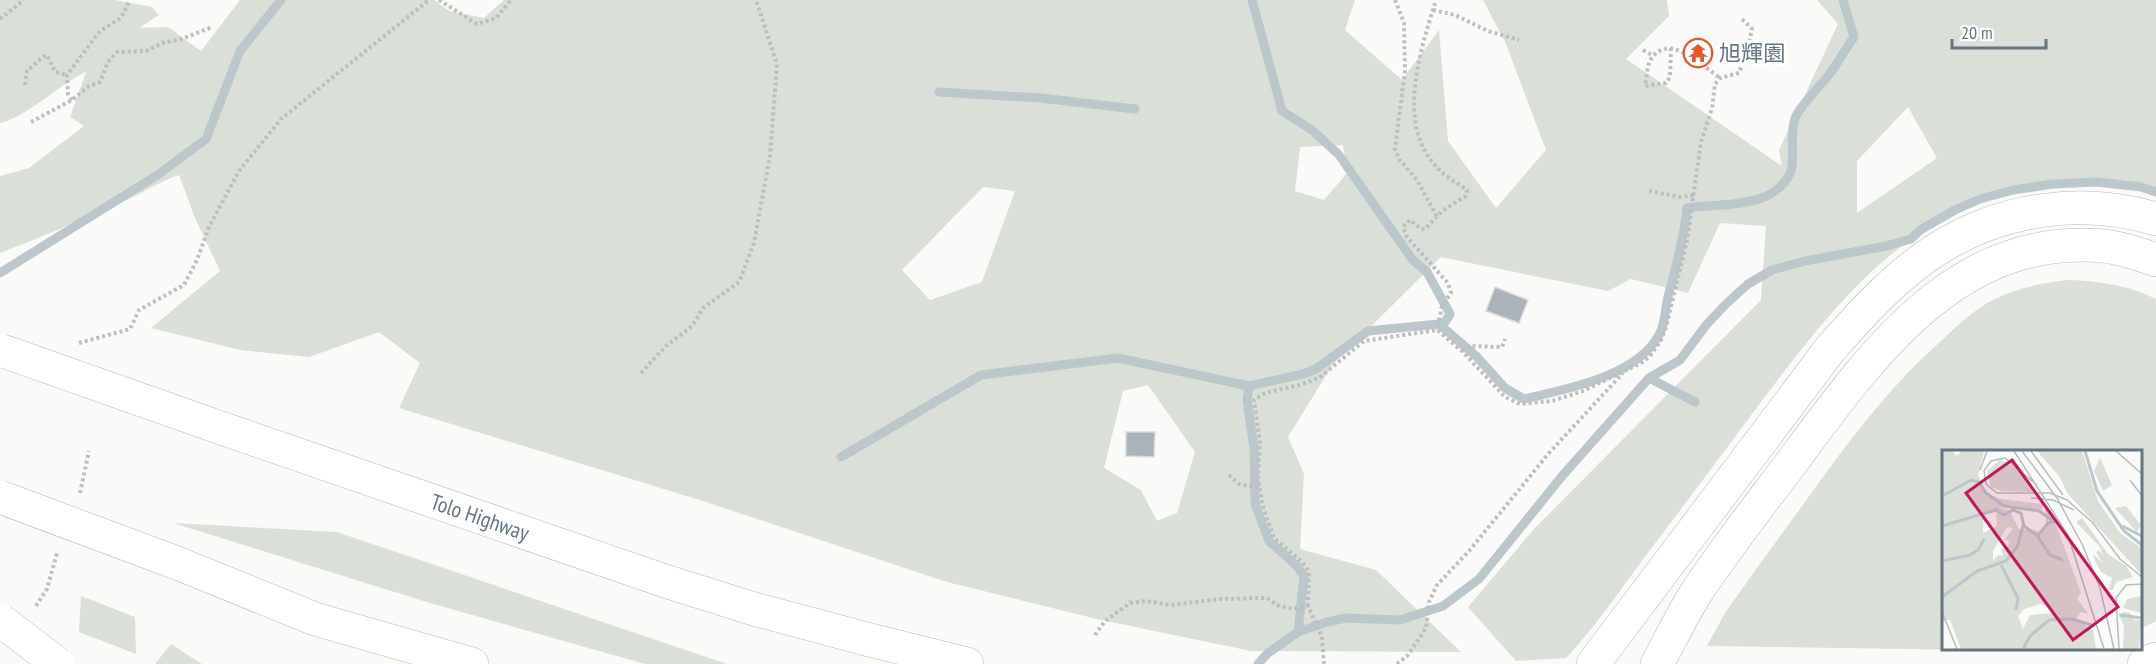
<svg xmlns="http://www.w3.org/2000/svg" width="2156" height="664" font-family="'PT Sans Narrow','Noto Sans TC',sans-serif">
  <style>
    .green { fill: #dadfd7; fill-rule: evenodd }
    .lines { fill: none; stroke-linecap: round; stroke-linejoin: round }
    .stream { stroke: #bbc7cb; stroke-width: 9 }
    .building { fill: #aab3b9; stroke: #dcdcda; stroke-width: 1.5 }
    .highway-casing { stroke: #b4b9bd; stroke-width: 34 }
    .path { stroke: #bbbfc2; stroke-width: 4; stroke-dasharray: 3 3; stroke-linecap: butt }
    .highway { stroke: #fff; stroke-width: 33 }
    .highway-bridge-casing { stroke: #b4b9bd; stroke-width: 34; stroke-linecap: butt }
    .highway-bridge { stroke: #fff; stroke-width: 33 }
    .labels { text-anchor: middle; stroke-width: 6; stroke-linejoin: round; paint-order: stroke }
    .poi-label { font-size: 22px; fill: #657683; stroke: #fff; text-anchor: start }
    .street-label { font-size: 22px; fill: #657683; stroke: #fff }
    .inset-river { fill: none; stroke: #bbc7cb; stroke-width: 3 }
    .inset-road { fill: none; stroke: #b5bdc2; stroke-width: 1.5 }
    .view { fill: #c2185b; fill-opacity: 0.15; stroke: #c2185b; stroke-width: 3 }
    .inset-edge { fill: none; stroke: #657683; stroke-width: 3 }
  </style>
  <rect width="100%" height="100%" fill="#fafaf8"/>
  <path class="green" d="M0,0H115L152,7L159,15L139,28L168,27L201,51L240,0H434L449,11L484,18L504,0H1355L1345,30L1402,80L1439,30L1448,141L1496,208L1546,150L1506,44L1483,0H1667L1669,16L1626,59L1782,166L1779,150L1838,24L1817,0H2156V194C2118,183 2078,181 2039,187C1909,206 1835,304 1761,402C1723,453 1685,504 1647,554C1621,589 1596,626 1566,658L1516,661L1468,607L1535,528L1761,300L1766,226L1720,223L1688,293L1631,279L1608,291L1441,257L1333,364L1288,437L1304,474L1300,549L1376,570L1461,652L1251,651L1097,619L947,582L703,501L399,408L420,363L379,332L309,357L240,350L151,328L220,271L195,218L179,175C160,181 143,193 125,201C83,219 42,237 0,253V176L29,168L84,126L70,117L86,72C59,84 29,116 0,123ZM1908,107L1937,158L1857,213V161ZM1343,145L1347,173L1324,200L1295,191L1300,147ZM983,187L1015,191L982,282L930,300L902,270ZM1148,385L1195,452L1177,513L1157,521L1141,490L1104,468L1123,391Z
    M2068,280C2099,281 2128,285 2156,299V621L2140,629V451H1943V648H2072L2036,651L1707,646L1725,613C1751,576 1778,539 1805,502C1846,445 1887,389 1940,342C1956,327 1973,310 1993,300C2017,288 2041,283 2068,280Z
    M173,523L337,532L727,664H645L430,603Z
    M81,596L135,617L136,654L79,632Z
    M171,644L202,664H155Z"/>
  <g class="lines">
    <path class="stream" d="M1252,0L1282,111L1312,130L1339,155L1412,259L1427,272L1450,314L1445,322L1439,324
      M939,92L1041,98L1135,109
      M0,273L159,174L206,139L240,51L281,0
      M1649,378L1695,402
      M841,457L981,375L1118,358L1249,386
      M1298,632L1327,622L1346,618L1400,620L1443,606L1479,579L1563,475L1649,378L1680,360L1707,324L1727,303L1748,284L1772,270L1805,261L1886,246L1911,239L1920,230L1955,210L1980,199L2013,190L2053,184L2097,182L2141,187L2156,192
      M1258,664L1268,653L1298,632L1304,577L1297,566L1269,541L1255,504L1254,448L1247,400L1249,386L1303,374L1316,369L1368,331L1439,324L1477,357L1505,388L1524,399C1567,389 1639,376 1660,333C1666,321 1665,305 1669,293C1677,264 1684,237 1687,208C1719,203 1776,210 1791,171C1795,158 1789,133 1796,116C1802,103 1822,85 1831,72C1839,61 1846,48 1854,37L1843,0"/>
  </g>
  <path class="building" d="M1495,287L1528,300L1519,323L1486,311Z
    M1126,432H1155L1154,457L1126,456Z"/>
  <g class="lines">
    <g class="highway-casing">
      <path id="highway" d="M221,428L665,581L754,609L870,640L967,664
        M177,563L315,619L472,664
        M1593,664L1831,348C1863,312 1897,274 1939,248C2003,208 2083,197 2156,219
        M1657,664C1670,641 1682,615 1696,593C1727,546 1762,502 1795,458C1872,354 1958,232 2104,246C2121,248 2139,254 2156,260
        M2144,664L2156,659"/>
    </g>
    <path class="path" d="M439,0L477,24L496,18L511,0
      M1395,0L1404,23L1405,71L1395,149L1399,159L1417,180L1437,217
      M1435,3C1420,52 1397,121 1434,164C1442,175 1456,182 1467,190L1466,196L1442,211L1425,229H1421L1410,220L1403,227L1407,237L1448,283L1451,293L1442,306L1437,330
      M1433,10L1455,15L1488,31L1519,40
      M0,19L24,0
      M1671,48L1670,77L1666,83L1645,86C1648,67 1647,52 1669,48C1690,52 1703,66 1720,78
      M1643,50L1652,55
      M25,85L27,70C35,66 39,58 47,55L55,72L67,75
      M72,100L68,94L67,75L100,31L121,18L130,0
      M31,122L72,100L89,86L100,82L108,62L117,52L146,51L165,42L179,40L212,27
      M1649,191L1680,197L1694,195
      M79,343L130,329L139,310L184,285L197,260L209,227L239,171L281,119L429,0
      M1462,351L1470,346L1502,347L1505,339
      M641,373L665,347L692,326L703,308L739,282L754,243L770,155L777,64L756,0
      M1229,475L1239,484L1260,488
      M80,493L89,451
      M36,606L47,589L57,553
      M1308,606L1309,572L1302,562L1274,538L1262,504L1258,475L1260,442L1254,400L1265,393L1299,385L1319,378L1364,341L1437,330L1462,351L1505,397L1520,404L1552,401L1583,391L1641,363L1650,356L1661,340L1666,327L1687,241L1701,142L1712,108L1715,84L1720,78L1739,73L1747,51L1752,29L1742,19
      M1095,635L1105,621L1130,603L1145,601L1171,605L1220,599L1267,598L1277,605L1293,609L1308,606L1322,637L1324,664
      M1397,664L1408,655L1426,628L1429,602L1437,585L1469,551L1549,453L1623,373"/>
    <use href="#highway" class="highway"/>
    <g class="highway-bridge-casing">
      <path id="highway-bridge" d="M0,350L221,428
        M0,497L177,563
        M0,620L58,664"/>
    </g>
    <use href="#highway-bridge" class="highway-bridge"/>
  </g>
  <defs>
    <g id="temple-ring" transform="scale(1.5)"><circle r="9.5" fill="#fff" stroke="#e4572e" stroke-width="1.5"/><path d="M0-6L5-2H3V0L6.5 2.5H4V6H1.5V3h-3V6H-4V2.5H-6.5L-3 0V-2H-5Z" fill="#e4572e"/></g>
  </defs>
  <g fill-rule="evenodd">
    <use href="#temple-ring" x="1698" y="53"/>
  </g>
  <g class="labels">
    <g class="poi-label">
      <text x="1719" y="61">旭輝園</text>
    </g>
    <g class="street-label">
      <text transform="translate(480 517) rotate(19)" y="8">Tolo Highway</text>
    </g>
  </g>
  <g transform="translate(1942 450)">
    <rect width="200" height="200" fill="#fafaf8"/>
    <path d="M0,1H11L14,6L20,1H42L36,25L44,43L59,49L101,54L100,60L64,55L59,58L67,60L77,79L97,81L104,74L103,58L113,72L139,143L135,148L146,164L139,162L134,169L151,180L154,199H19L8,170H0ZM54,61L55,76L41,83L42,64ZM65,77L71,78L62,90L67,91L66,97L59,99L61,106L56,105L51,111V101ZM98,154L108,156L110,163L88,165L81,179L76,166L82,159ZM95,1H140L156,51L178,83L199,98V124L126,44L117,26ZM158,8L170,35L161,41L152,21ZM58,10L73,17L91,42L59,41L49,37L45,21ZM184,56L199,75L195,82L173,58ZM140,68L166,104L184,116L191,127L174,132L171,140H166L170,128L159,122L153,111L151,104L161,113L154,102L157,100L162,107L157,96L134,72ZM199,146V163L181,158L185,149ZM181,162L188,163L192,170H199L197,199H181L182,176L178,167Z" fill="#dadfd7" fill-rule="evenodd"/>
    <path class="inset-river" d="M143,1L155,41L182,81L200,95M0,46L29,30L37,32L44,43L62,56L97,61L110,70M0,76L54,60L62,65L71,60L79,63L82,76L96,86L106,73L114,71M180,76L200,86M96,87L108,105L121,110M0,111L28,105L36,100L42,89M59,115L76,148L74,160M0,147L35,121L64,111L75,97L81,76M177,165L200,168M81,199L88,186L107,170L130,169L153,176"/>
    <path class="inset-road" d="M72,1L126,85L162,199M80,1L115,48L141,96L158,138L172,199M89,1L121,45M174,1L200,24M38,20L45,1M188,30L200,46M95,35L63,8L49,11L42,21L44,34L55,43H108L125,50L151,73L178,109L200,127M89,48L111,50L132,60M0,162L15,199M177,199L174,148L184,135L200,134"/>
    <path class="view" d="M70,10L176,157L131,190L24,43Z"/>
    <rect width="200" height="200" class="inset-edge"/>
  </g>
  <path d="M1952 39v9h94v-9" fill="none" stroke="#657683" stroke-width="3"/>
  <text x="1961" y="39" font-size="18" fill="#657683" stroke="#ffffff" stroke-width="4.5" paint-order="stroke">20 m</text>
</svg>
